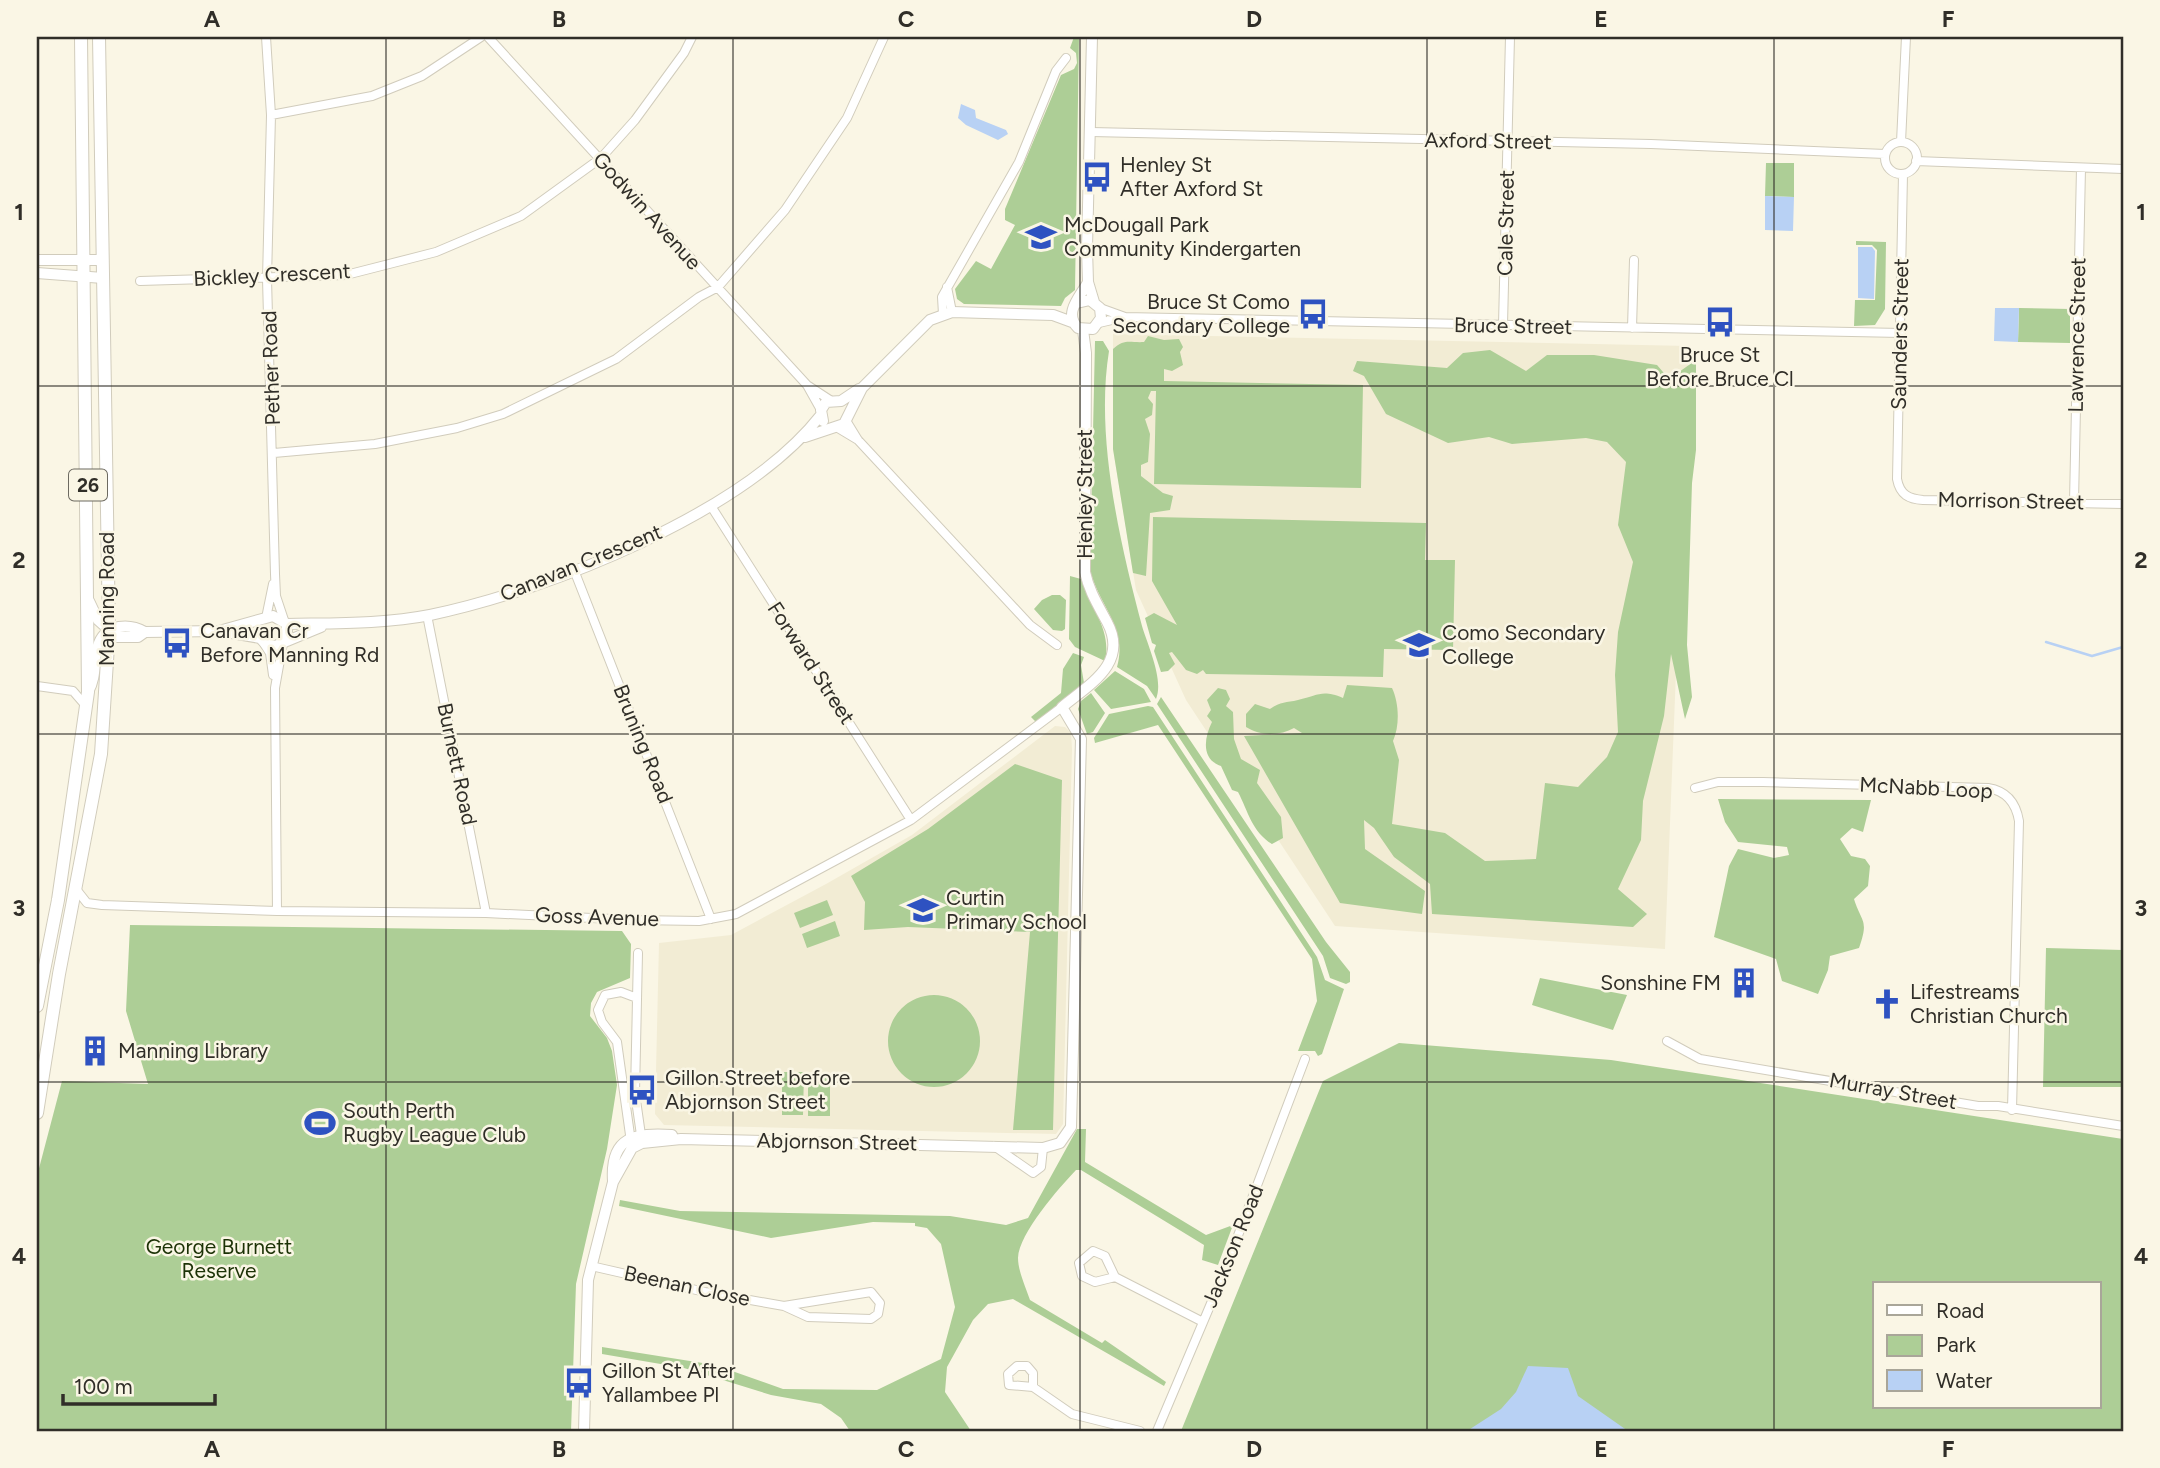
<svg xmlns="http://www.w3.org/2000/svg" width="2160" height="1468" font-family="Figtree,sans-serif">
  <style>
    .built { fill: #f2ecd4 }
    .green { fill: #adce96; fill-rule: evenodd }
    .water { fill: #b8d1f4 }
    .lines { fill: none; stroke-linecap: round; stroke-linejoin: round }
    .stream { stroke: #b8d1f4; stroke-width: 2.5 }
    .street-casing { stroke: #d1ccbc; stroke-width: 10 }
    .secondary-casing { stroke: #d1ccbc; stroke-width: 12 }
    .primary-casing { stroke: #d1ccbc; stroke-width: 14 }
    .street { stroke: #fff; stroke-width: 8 }
    .secondary { stroke: #fff; stroke-width: 10 }
    .primary { stroke: #fff; stroke-width: 12 }
    .grid { fill: none; stroke: #302e28; stroke-width: 2; stroke-opacity: 0.55 }
    .labels { text-anchor: middle; stroke-width: 5; stroke-linejoin: round; paint-order: stroke }
    .shield { fill: #faf6e5; stroke: #6d6a61; stroke-width: 2 }
    .shield-label { font-size: 19px; font-weight: bold; fill: #302e28 }
    .street-label { font-size: 21px; fill: #302e28; stroke: #faf6e5 }
    .poi-label { font-size: 21px; fill: #302e28; stroke: #faf6e5; text-anchor: start }
    .park-label { font-size: 21px; fill: #1c3206; stroke: #faf6e5 }
    .neatline { fill: none; stroke: #302e28; stroke-width: 2.5 }
    .grid-label { font-size: 23px; text-anchor: middle; font-weight: bold; fill: #302e28 }
  </style>
  <rect width="100%" height="100%" fill="#faf6e5"/>
  <path class="built" d="M1113,334L1689,346L1665,949L1335,926L1186,700L1136,590L1113,449Z
    M1055,726L1065,727L1071,733L1072,749L1063,1124L1056,1134L664,1125L655,1114L659,943L731,935L826,884L912,835Z"/>
  <path class="green" d="M1074,37H1079L1075,290L1065,298L1061,306L964,304L957,299L955,289L976,261L991,269L1015,225L1005,220V209L1061,75L1074,69L1077,63L1076,53L1070,48Z
    M1766,163H1794V197L1765,196Z
    M1856,241L1886,242L1885,309L1875,325L1854,326L1855,300H1875L1877,250L1872,245H1856Z
    M2019,308L2070,309V343L2018,342Z
    M1148,336L1164,340L1179,339L1183,347L1180,352L1183,365L1172,371L1164,369V381L1363,385L1361,488L1154,484L1156,391H1151L1148,398L1153,404L1152,415L1145,419L1150,434L1148,462L1141,465V476L1163,493L1173,496L1170,510L1150,513L1146,576L1133,573L1113,449V349C1125,338 1130,343 1144,342Z
    M1095,341H1103L1109,351C1095,437 1120,543 1142,626C1148,646 1164,680 1156,699L1147,686L1117,667C1128,628 1099,606 1090,570Z
    M1490,350L1526,371L1547,355H1594L1657,365L1669,379L1696,360V450L1692,483L1687,645L1692,697L1685,719L1671,654L1664,716L1643,801L1641,840L1618,889L1647,914L1633,927L1432,914L1430,884L1394,857L1374,828L1364,820L1365,849L1425,891L1422,914L1340,903L1244,736L1302,733L1294,728C1280,736 1260,736 1246,727V714L1255,704L1270,709C1281,701 1286,703 1298,700C1318,696 1321,689 1343,698L1347,685L1392,688C1399,703 1400,725 1393,741L1399,760L1392,824L1445,833L1485,861L1536,859L1545,783L1578,787L1607,757L1618,732L1615,675L1618,632L1633,562L1618,525L1626,462L1607,442L1586,438L1512,444L1489,437L1448,443L1386,414L1364,376L1353,371L1357,361L1447,368L1463,353Z
    M1153,517L1426,523L1425,560H1455L1453,650L1384,649L1383,677L1206,674L1203,670L1197,674L1186,670L1172,652L1169,653L1175,664L1168,671L1161,672L1154,651L1156,645L1152,643L1145,618L1154,613L1177,625L1152,581Z
    M1070,576L1081,579C1091,607 1112,631 1105,661L1075,647L1069,639Z
    M1052,595H1060L1066,600L1065,629L1062,631L1053,630L1034,609L1042,600Z
    M1073,653L1084,657L1081,665L1084,683L1036,722L1031,717L1061,693L1063,669Z
    M1115,671L1144,689L1151,702L1111,709L1094,690Z
    M1218,688L1226,690L1230,699L1226,706L1233,712L1234,739L1241,759L1260,770L1257,783L1281,817L1283,838L1272,844C1252,832 1248,811 1238,792L1232,790L1221,766C1201,759 1204,738 1212,722L1207,716L1211,710L1207,700Z
    M1091,693L1105,713L1093,732L1087,734L1078,709L1081,701Z
    M1161,697L1326,942L1350,972V982L1346,984L1330,978L1323,956L1157,704Z
    M1148,706L1153,707L1317,957L1325,980L1344,989L1322,1054L1318,1056L1315,1051H1298L1317,1001L1312,959L1158,725L1095,743L1094,738L1109,714Z
    M1015,764L1062,780L1053,1130H1013L1030,932L908,927L864,930L865,902L851,876L928,829Z
    M1718,799L1871,800L1863,832L1852,828L1840,839L1851,856L1865,859L1870,866L1868,886L1854,899C1862,924 1869,919 1859,948L1830,956L1828,970L1818,994L1782,981L1776,959L1714,937L1729,866L1738,849L1774,858L1789,855L1787,847L1738,842L1725,822Z
    M827,900L833,915L800,928L794,913Z
    M835,921L840,936L807,948L802,934Z
    M130,925L622,931L631,944L630,978L597,992L591,1003L590,1016L607,1038L612,1051L617,1085L607,1149L576,1284L571,1431H37V1176L62,1081L148,1084L126,1011Z
    M2046,948L2123,950V1087H2043Z
    M1540,978L1627,995L1613,1030L1532,1005Z
    M888 1041a46 46 0 1 1 92 0a46 46 0 1 1-92 0Z
    M1399,1043L1611,1060L2123,1139V1431H1181L1323,1081ZM1875,1284H2099V1407H1875Z
    M782,1072H804L803,1115H782Z
    M808,1073H830V1116H808Z
    M1077,1129H1086L1085,1162L1206,1235L1233,1225L1218,1265L1202,1260L1204,1245L1081,1170H1076C1059,1188 1019,1233 1018,1258C1018,1271 1026,1288 1030,1300L1102,1343L1105,1340L1166,1382L1164,1386L1013,1299L988,1304L973,1320L947,1367L945,1392L971,1431H850L841,1418L821,1404L771,1395L684,1368L602,1354V1347L715,1365L783,1389L877,1390L941,1359L955,1307L941,1244L927,1228L915,1226V1223L873,1222L771,1238L619,1206L620,1200L680,1211L950,1216L1006,1225L1028,1218Z"/>
  <path class="water" d="M961,104L975,110L976,118L1006,130L1008,134L998,140L966,125L958,118Z
    M1765,196L1794,197L1793,231L1765,230Z
    M1858,247H1872L1875,251L1874,299L1858,298Z
    M1995,308H2019L2018,342L1994,341Z
    M1528,1366L1568,1368L1578,1396L1628,1431H1467L1501,1409L1516,1392Z"/>
  <g class="lines">
    <path class="stream" d="M2046,642L2092,656L2123,647"/>
    <g class="street-casing">
      <path id="street" d="M266,37L271,115L267,279L275,574L276,596L284,620
        M488,37L807,385L821,410
        M271,115L372,96L422,76L481,37
        M1091,132L1651,144L1885,154
        M1885 158a16 16 0 1 1 32 0a16 16 0 1 1-32 0Z
        M1901,142L1906,37
        M1916,161L2123,169
        M1903,174L1897,479C1900,495 1909,499 1923,500L2123,504
        M140,281L346,275L436,252L521,216L601,158L635,120L684,53L692,37
        M947,287L952,312
        M1100,308L1125,317
        M943,314L942,297L1019,162L1056,71L1066,58
        M1099,323L1125,317L1901,333
        M1503,325L1510,37
        M1632,328L1634,260
        M807,385L830,400
        M847,422L858,440L1030,625L1057,645
        M838,428L858,440
        M274,453L375,444L457,428L503,414L616,359L699,297L718,287L785,210L847,118L884,37
        M2074,502L2081,168
        M711,506L911,820
        M574,570L711,919
        M427,615L486,913
        M266,618L273,584
        M263,642L270,653L273,675
        M37,686L73,691L86,706
        M1695,788L1718,782H1763L1988,788C2007,791 2016,803 2019,821L2012,1110
        M76,889L87,903L102,905L277,911L486,913L634,920L699,921L736,914L911,820L1062,707
        M277,911L275,688L283,643
        M638,953L635,1093L642,1142
        M1667,1041L1700,1059L1978,1106H1998L2123,1126
        M631,1142L617,1042L602,1022L598,1010L605,995L621,992L637,998
        M994,1146L1033,1173L1041,1167L1043,1148
        M591,1266L705,1292L784,1306L808,1317L871,1319L878,1314L880,1303L871,1292L784,1306
        M1115,1277L1095,1282L1082,1276L1079,1263L1093,1251L1105,1256L1115,1277L1203,1322
        M1033,1387V1373L1027,1366H1017L1008,1374L1009,1385L1033,1387L1072,1414L1140,1431
        M1157,1431L1223,1275L1305,1059"/>
    </g>
    <g class="secondary-casing">
      <path id="secondary" d="M1092,37L1087,248L1088,282L1094,302
        M37,260H103
        M37,273L103,278
        M1077,303L1090,300L1100,308L1101,318L1093,329L1078,328C1063,313 1080,297 1088,282
        M823,421L821,410L826,402L841,401L859,389
        M805,437L844,424L862,388L930,320L952,312L1053,315L1072,322
        M89,601L98,620L117,637H138L145,632L219,631L273,616L287,624V639
        M287,624C334,623 384,624 430,615C550,590 744,513 821,415
        M226,632L260,638L266,644L275,646L321,627
        M88,692C98,674 92,659 99,643C107,624 129,623 145,632
        M613,1181C610,1136 635,1133 672,1135
        M584,1431L588,1280L613,1182L632,1148L642,1143L681,1139L1043,1148L1060,1143L1071,1127L1081,739L1062,707C1090,684 1129,663 1107,622C1098,605 1089,591 1085,572L1086,353L1083,330"/>
    </g>
    <g class="primary-casing">
      <path id="primary" d="M37,1006L58,900L88,692L81,37
        M37,1113L59,974L101,754L109,630L99,37"/>
    </g>
    <use href="#street" class="street"/>
    <use href="#secondary" class="secondary"/>
    <use href="#primary" class="primary"/>
  </g>
  <path class="grid" d="M386,37V1431M733,37V1431M1080,37V1431M1427,37V1431M1774,37V1431M37,386H2123M37,734H2123M37,1082H2123"/>
  <defs>
    <g id="bus-bare" transform="scale(2.415)"><path d="M-5-6H5V4H4V6H2V4H-2V6H-4V4H-5ZM-3.5-4V0h7V-4ZM-3.5 1.2v1.5H-2V1.2ZM2 1.2v1.5H3.5V1.2Z" fill="#2e52c1" stroke="#faf6e5" stroke-width="2.5" paint-order="stroke"/></g>
    <g id="school-bare" transform="scale(2.415)"><path d="M0-5L7-2L0 1L-7-2ZM-4 1L0 2.5L4 1V4Q0 6-4 4Z" fill="#2e52c1" stroke="#faf6e5" stroke-width="2.5" paint-order="stroke"/></g>
    <g id="building-bare" transform="scale(2.415)"><path d="M-4-6H4V6H1V3H-1V6H-4ZM-2.5-4.3h1.7v1.8h-1.7ZM.8-4.3h1.7v1.8H.8ZM-2.5-1h1.7V.8h-1.7ZM.8-1h1.7V.8H.8Z" fill="#2e52c1" stroke="#faf6e5" stroke-width="2.5" paint-order="stroke"/></g>
    <g id="church-bare" transform="scale(2.415)"><path d="M-1.2-6h2.4v3.5h3.3v2.4h-3.3V6h-2.4V-.1h-3.3v-2.4h3.3Z" fill="#2e52c1" stroke="#faf6e5" stroke-width="2.5" paint-order="stroke"/></g>
    <g id="stadium-bare" transform="scale(2.415)"><path d="M0-5a6.5 5 0 1 0 0 10a6.5 5 0 1 0 0-10ZM-3.5-1.8h7v3.6h-7Z" fill="#2e52c1" stroke="#faf6e5" stroke-width="2.5" paint-order="stroke"/></g>
  </defs>
  <g fill-rule="evenodd">
    <use href="#bus-bare" x="1097" y="177"/>
    <use href="#school-bare" x="1041" y="237"/>
    <use href="#bus-bare" x="1313" y="314"/>
    <use href="#bus-bare" x="1720" y="322"/>
    <use href="#bus-bare" x="177" y="643"/>
    <use href="#school-bare" x="1419" y="645"/>
    <use href="#school-bare" x="923" y="910"/>
    <use href="#building-bare" x="1744" y="983"/>
    <use href="#church-bare" x="1887" y="1004"/>
    <use href="#building-bare" x="95" y="1051"/>
    <use href="#bus-bare" x="642" y="1090"/>
    <use href="#stadium-bare" x="320" y="1123"/>
    <use href="#bus-bare" x="579" y="1383"/>
  </g>
  <g class="labels">
    <rect class="shield" x="69" y="469.5" width="38" height="31" rx="5"/>
    <g class="shield-label">
      <text x="88" y="492">26</text>
    </g>
    <g class="street-label">
      <text transform="translate(1488 141) rotate(1)" y="7">Axford Street</text>
      <text transform="translate(647 211) rotate(48)" y="7">Godwin Avenue</text>
      <text transform="translate(1506 223) rotate(-89)" y="7">Cale Street</text>
      <text transform="translate(272 275) rotate(-3)" y="7">Bickley Crescent</text>
      <text transform="translate(1513 326) rotate(1)" y="7">Bruce Street</text>
      <text transform="translate(1900 334) rotate(-89)" y="7">Saunders Street</text>
      <text transform="translate(2077 335) rotate(-89)" y="7">Lawrence Street</text>
      <text transform="translate(271 368) rotate(-92)" y="7">Pether Road</text>
      <text transform="translate(1085 494) rotate(-90)" y="7">Henley Street</text>
      <text transform="translate(2011 501) rotate(1)" y="7">Morrison Street</text>
      <text transform="translate(581 563) rotate(-22)" y="7">Canavan Crescent</text>
      <text transform="translate(107 599) rotate(-90)" y="7">Manning Road</text>
      <text transform="translate(811 663) rotate(57)" y="7">Forward Street</text>
      <text transform="translate(643 744) rotate(68)" y="7">Bruning Road</text>
      <text transform="translate(457 764) rotate(78)" y="7">Burnett Road</text>
      <text transform="translate(1926 788) rotate(3)" y="7">McNabb Loop</text>
      <text transform="translate(597 917) rotate(2)" y="7">Goss Avenue</text>
      <text transform="translate(1893 1091) rotate(10)" y="7">Murray Street</text>
      <text transform="translate(837 1142) rotate(1)" y="7">Abjornson Street</text>
      <text transform="translate(1233 1246) rotate(-68)" y="7">Jackson Road</text>
      <text transform="translate(687 1286) rotate(12)" y="7">Beenan Close</text>
    </g>
    <g class="poi-label">
      <text x="1120" y="172">Henley St<tspan x="1120" dy="24">After Axford St</tspan></text>
      <text x="1064" y="232">McDougall Park<tspan x="1064" dy="24">Community Kindergarten</tspan></text>
      <text x="1290" y="309" text-anchor="end">Bruce St Como<tspan x="1290" dy="24">Secondary College</tspan></text>
      <text x="1720" y="362" text-anchor="middle">Bruce St<tspan x="1720" dy="24">Before Bruce Cl</tspan></text>
      <text x="200" y="638">Canavan Cr<tspan x="200" dy="24">Before Manning Rd</tspan></text>
      <text x="1442" y="640">Como Secondary<tspan x="1442" dy="24">College</tspan></text>
      <text x="946" y="905">Curtin<tspan x="946" dy="24">Primary School</tspan></text>
      <text x="1721" y="990" text-anchor="end">Sonshine FM</text>
      <text x="1910" y="999">Lifestreams<tspan x="1910" dy="24">Christian Church</tspan></text>
      <text x="118" y="1058">Manning Library</text>
      <text x="665" y="1085">Gillon Street before<tspan x="665" dy="24">Abjornson Street</tspan></text>
      <text x="343" y="1118">South Perth<tspan x="343" dy="24">Rugby League Club</tspan></text>
      <text x="602" y="1378">Gillon St After<tspan x="602" dy="24">Yallambee Pl</tspan></text>
    </g>
    <g class="park-label">
      <text x="219" y="1254">George Burnett<tspan x="219" dy="24">Reserve</tspan></text>
    </g>
  </g>
  <rect width="2160" height="1468" fill="none" stroke="#faf6e5" stroke-width="77"/>
  <rect x="1873" y="1282" width="228" height="126" fill="#faf6e5" stroke="#a9a699" stroke-width="2"/>
  <rect x="1887" y="1305" width="35" height="10" fill="#ffffff" stroke="#a9a699" stroke-width="2"/>
  <text x="1936" y="1318" font-size="21" fill="#302e28">Road</text>
  <rect x="1887" y="1335" width="35" height="21" fill="#adce96" stroke="#a9a699" stroke-width="2"/>
  <text x="1936" y="1352" font-size="21" fill="#302e28">Park</text>
  <rect x="1887" y="1370" width="35" height="21" fill="#b8d1f4" stroke="#a9a699" stroke-width="2"/>
  <text x="1936" y="1388" font-size="21" fill="#302e28">Water</text>
  <path d="M63 1394v10h152v-10" fill="none" stroke="#302e28" stroke-width="3.5"/>
  <text x="74" y="1394" font-size="21" fill="#302e28" stroke="#faf6e5" stroke-width="5" paint-order="stroke">100 m</text>
  <rect x="38" y="38" width="2084" height="1392" class="neatline"/>
  <g class="grid-label">
    <text x="212" y="27">A</text>
    <text x="559" y="27">B</text>
    <text x="906" y="27">C</text>
    <text x="1254" y="27">D</text>
    <text x="1601" y="27">E</text>
    <text x="1948" y="27">F</text>
    <text x="19" y="220">1</text>
    <text x="2141" y="220">1</text>
    <text x="19" y="568">2</text>
    <text x="2141" y="568">2</text>
    <text x="19" y="916">3</text>
    <text x="2141" y="916">3</text>
    <text x="19" y="1264">4</text>
    <text x="2141" y="1264">4</text>
    <text x="212" y="1457">A</text>
    <text x="559" y="1457">B</text>
    <text x="906" y="1457">C</text>
    <text x="1254" y="1457">D</text>
    <text x="1601" y="1457">E</text>
    <text x="1948" y="1457">F</text>
  </g>
</svg>
